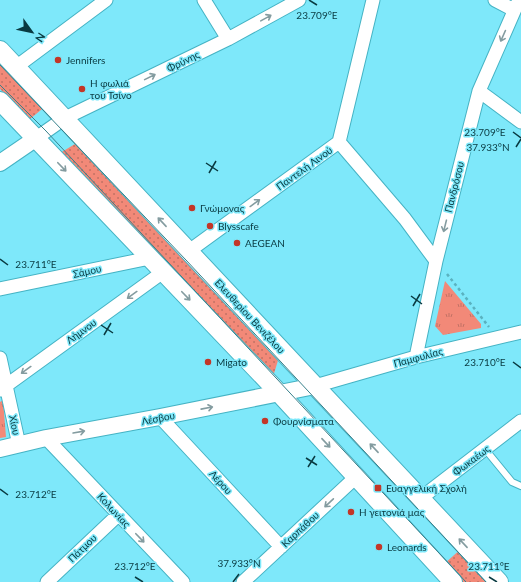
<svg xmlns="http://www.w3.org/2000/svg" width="521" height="582" font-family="Lato,sans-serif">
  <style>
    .grass { fill: url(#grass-dots) }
    .park { fill: url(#park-tufts) }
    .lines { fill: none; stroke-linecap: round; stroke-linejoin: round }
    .service-casing { stroke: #45b3c4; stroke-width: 8 }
    .minor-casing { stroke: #45b3c4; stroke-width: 15 }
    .tertiary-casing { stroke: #45b3c4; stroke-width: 18 }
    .secondary-casing { stroke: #45b3c4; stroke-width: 20 }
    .path { stroke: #5ab2c0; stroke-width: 2.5; stroke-dasharray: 3 3; stroke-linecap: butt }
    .service { stroke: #fff; stroke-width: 6 }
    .minor { stroke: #fff; stroke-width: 13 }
    .tertiary { stroke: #fff; stroke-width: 16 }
    .secondary { stroke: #fff; stroke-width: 18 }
    .tram { stroke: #38808b; stroke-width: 1 }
    .oneway { stroke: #849ca0 }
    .ticks { fill: none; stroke: #093a41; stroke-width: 1.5 }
    .poi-dot { fill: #c33627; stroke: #7ee8fa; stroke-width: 1.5 }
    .labels { text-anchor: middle; stroke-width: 3; stroke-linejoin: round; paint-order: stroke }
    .poi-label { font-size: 10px; fill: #093a41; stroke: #7ee8fa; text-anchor: start }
    .street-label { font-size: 10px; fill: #093a41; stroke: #7ee8fa }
    .ticks-label { font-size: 10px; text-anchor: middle; fill: #093a41; stroke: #7ee8fa; stroke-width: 3; stroke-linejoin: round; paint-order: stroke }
  </style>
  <defs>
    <pattern id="grass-dots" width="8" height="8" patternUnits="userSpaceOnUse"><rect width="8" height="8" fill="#f28978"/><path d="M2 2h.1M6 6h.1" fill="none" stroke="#c27164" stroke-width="1.8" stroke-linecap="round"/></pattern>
    <pattern id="park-tufts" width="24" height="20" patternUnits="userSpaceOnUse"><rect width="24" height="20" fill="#f28978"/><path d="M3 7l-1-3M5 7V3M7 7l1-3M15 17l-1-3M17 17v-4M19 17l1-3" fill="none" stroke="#c27164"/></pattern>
  </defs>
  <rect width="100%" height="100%" fill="#7ee8fa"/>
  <path class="grass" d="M0,56L47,105L30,119L0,89Z
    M80,141L280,354L272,380L60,153Z
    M462,548L494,582H461L444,564Z"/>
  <path class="park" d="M445,281L481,324V328L443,335L435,326Z
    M3,400L6,437L0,438V402Z"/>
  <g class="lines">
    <g class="service-casing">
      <path id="service" d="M485,449L512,482L521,486"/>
    </g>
    <g class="minor-casing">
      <path id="minor" d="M204,0L228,39
        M495,0L514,10
        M16,67L106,0
        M479,91L521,122
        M35,139L65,118L228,39L299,0
        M339,142L405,219L436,261
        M189,251L339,142L373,0
        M0,289L150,258
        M416,357L436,261L479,91L519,0
        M0,358L19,445
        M315,386L416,357L521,332
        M0,390L163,272
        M160,417L281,547
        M46,438L183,582
        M421,498L521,421
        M47,582L118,515
        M243,582L357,476"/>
    </g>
    <g class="tertiary-casing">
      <path id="tertiary" d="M0,163L35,139
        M0,449L46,438L160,417L315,386"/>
    </g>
    <g class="secondary-casing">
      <path id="secondary" d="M0,50L499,582
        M0,101L280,394L453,582"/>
    </g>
    <path class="path" d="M447,274L489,327"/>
    <use href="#service" class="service"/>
    <use href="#minor" class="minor"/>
    <use href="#tertiary" class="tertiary"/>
    <use href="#secondary" class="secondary"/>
    <path class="tram" d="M0,65L186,260L486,582
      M0,85L46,131L466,582"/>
  </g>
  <defs><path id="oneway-shaft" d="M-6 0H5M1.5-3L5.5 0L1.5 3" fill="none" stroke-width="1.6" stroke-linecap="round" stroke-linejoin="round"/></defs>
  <g class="oneway">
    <use href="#oneway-shaft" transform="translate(266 18) rotate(-29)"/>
    <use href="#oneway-shaft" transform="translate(503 36) rotate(114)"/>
    <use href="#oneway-shaft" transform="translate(150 77) rotate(-26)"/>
    <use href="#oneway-shaft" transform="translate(62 167) rotate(46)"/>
    <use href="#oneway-shaft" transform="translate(255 203) rotate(-36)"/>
    <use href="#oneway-shaft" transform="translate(162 222) rotate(-133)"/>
    <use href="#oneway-shaft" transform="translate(445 226) rotate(104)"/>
    <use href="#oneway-shaft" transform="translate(132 295) rotate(144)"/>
    <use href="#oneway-shaft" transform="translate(186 296) rotate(46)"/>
    <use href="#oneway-shaft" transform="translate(26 370) rotate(144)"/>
    <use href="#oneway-shaft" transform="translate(207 408) rotate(-11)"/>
    <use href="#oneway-shaft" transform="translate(79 432) rotate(-10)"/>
    <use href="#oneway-shaft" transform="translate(326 443) rotate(47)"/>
    <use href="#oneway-shaft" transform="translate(374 448) rotate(-133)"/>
    <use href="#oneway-shaft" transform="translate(329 503) rotate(137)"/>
    <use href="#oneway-shaft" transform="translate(140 538) rotate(46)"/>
    <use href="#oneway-shaft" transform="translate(463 543) rotate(-133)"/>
  </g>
  <path class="ticks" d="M309,0L317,5M513,132L521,138M516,147L521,139M206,163L218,171M209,173L216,161M0,259L8,265M411,296L422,304M413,306L420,294M101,325L113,333M104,335L111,323M513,362L521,368M306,458L317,465M308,467L315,456M0,489L8,495M135,577L143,582M489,577L497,582M233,582L239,574"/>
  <g class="poi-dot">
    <circle cx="58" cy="60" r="4"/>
    <circle cx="82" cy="89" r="4"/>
    <circle cx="192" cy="208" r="4"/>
    <circle cx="210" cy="226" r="4"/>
    <circle cx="237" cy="243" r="4"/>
    <circle cx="208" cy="362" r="4"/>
    <circle cx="265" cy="421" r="4"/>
    <rect x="374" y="484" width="8" height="8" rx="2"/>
    <circle cx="351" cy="512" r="4"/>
    <circle cx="379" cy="547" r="4"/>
  </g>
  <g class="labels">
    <g class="poi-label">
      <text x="66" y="64">Jennifers</text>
      <text x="90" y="87">Η φωλιά<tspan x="90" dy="12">του Τσίνο</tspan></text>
      <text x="200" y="212">Γνώμονας</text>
      <text x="218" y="230">Blysscafe</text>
      <text x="245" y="247">AEGEAN</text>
      <text x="216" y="366">Migato</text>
      <text x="273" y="425">Φουρνίσματα</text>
      <text x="386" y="492">Ευαγγελική Σχολή</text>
      <text x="359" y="516">Η γειτονιά μας</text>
      <text x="387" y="551">Leonards</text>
    </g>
    <g class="street-label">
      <text transform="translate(183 61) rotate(-26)" y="4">Φρύνης</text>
      <text transform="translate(304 168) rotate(-36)" y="4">Παντελή Λινού</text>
      <text transform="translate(454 187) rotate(-76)" y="4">Πανδρόσου</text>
      <text transform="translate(87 271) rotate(-12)" y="4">Σάμου</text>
      <text transform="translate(250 316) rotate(47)" y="4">Ελευθερίου Βενιζέλου</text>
      <text transform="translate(81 331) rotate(-36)" y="4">Λήμνου</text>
      <text transform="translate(418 357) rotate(-15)" y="4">Παμφυλίας</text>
      <text transform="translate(158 418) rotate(-11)" y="4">Λέσβου</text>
      <text transform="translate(15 425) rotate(78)" y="4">Χίου</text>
      <text transform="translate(471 460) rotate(-37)" y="4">Φωκαέως</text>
      <text transform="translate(221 482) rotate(47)" y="4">Λέρου</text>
      <text transform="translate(114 510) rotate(47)" y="4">Κολωνίας</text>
      <text transform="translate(300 529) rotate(-43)" y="4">Καρπάθου</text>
      <text transform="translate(82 548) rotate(-44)" y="4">Πάτμου</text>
    </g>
  </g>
  <g class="ticks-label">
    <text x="317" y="19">23.709°E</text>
    <text x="485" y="136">23.709°E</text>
    <text x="488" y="151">37.933°N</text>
    <text x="36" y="268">23.711°E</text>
    <text x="485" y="366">23.710°E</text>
    <text x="36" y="498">23.712°E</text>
    <text x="239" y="567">37.933°N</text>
    <text x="135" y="570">23.712°E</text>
    <text x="489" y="570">23.711°E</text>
  </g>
  <g transform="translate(32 32) rotate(123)" stroke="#7ee8fa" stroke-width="3" paint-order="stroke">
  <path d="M0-3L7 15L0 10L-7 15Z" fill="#093a41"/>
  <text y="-6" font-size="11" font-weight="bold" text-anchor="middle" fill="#093a41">N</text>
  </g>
</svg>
